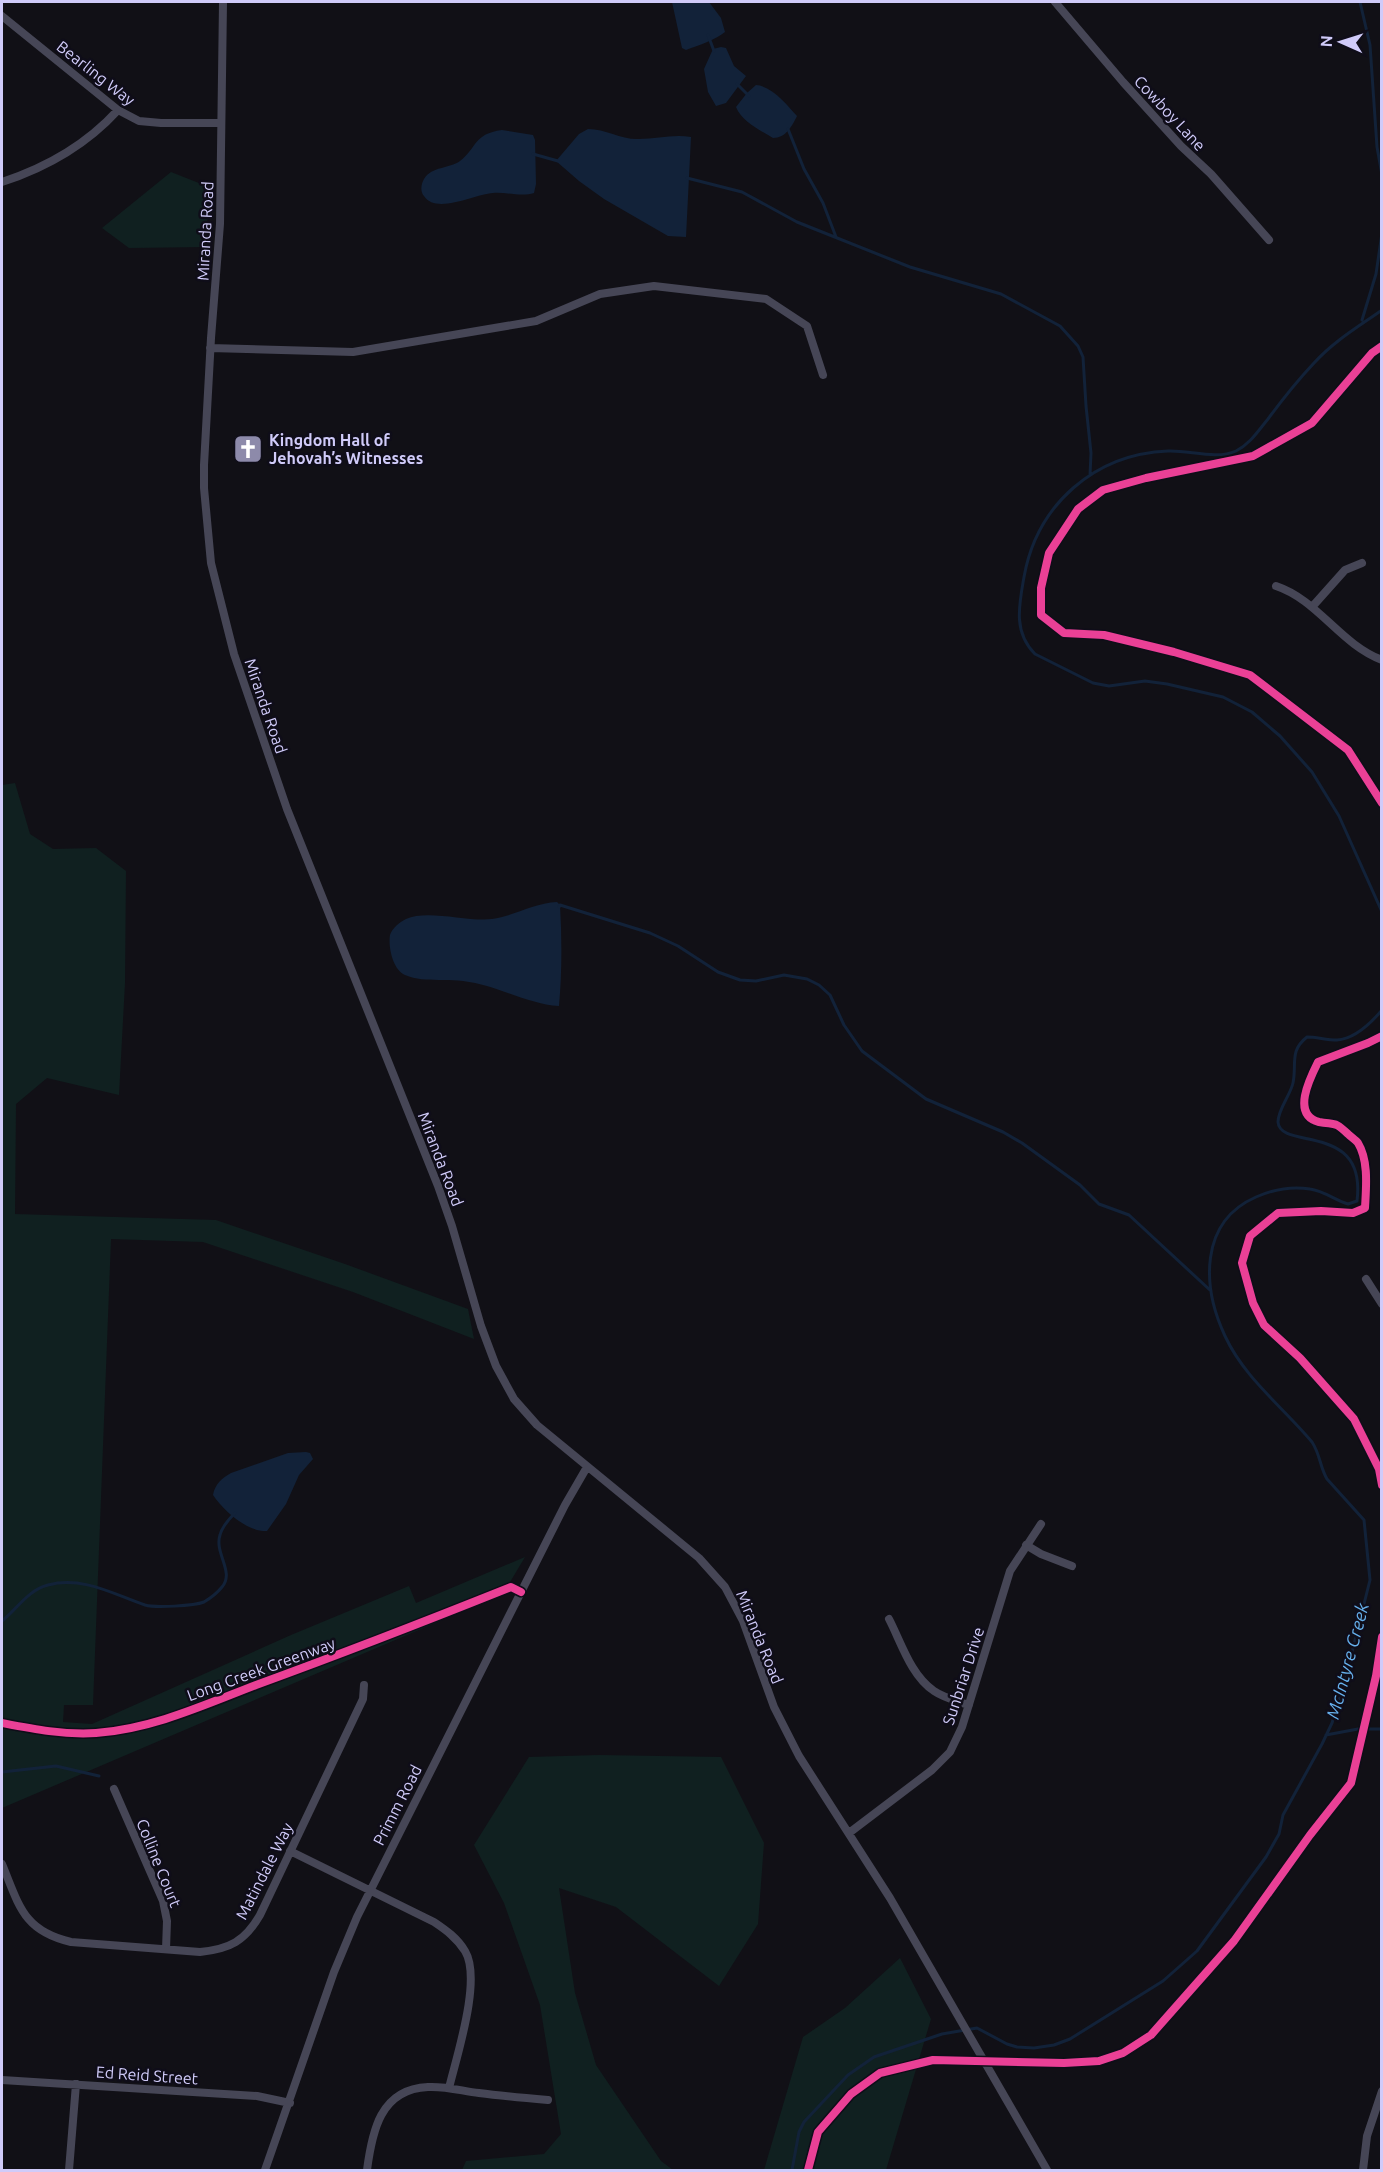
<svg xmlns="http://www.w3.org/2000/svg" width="1383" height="2172" font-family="Ubuntu,sans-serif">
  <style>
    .green { fill: #102020 }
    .water { fill: #122239 }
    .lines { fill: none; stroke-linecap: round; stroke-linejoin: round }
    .stream { stroke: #122239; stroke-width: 3 }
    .minor { stroke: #464656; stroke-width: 8 }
    .cycleway-casing { stroke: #0f0d19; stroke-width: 11 }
    .cycleway { stroke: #ea4096; stroke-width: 8 }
    .labels { text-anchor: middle; stroke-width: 5; stroke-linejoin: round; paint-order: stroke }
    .street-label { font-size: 16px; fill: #d0cbf9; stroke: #0f0d19 }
    .poi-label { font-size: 16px; font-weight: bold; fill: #d0cbf9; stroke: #0f0d19; text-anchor: start }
    .water-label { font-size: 18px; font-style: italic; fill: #66b0ec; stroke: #0f0d19 }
  </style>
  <rect width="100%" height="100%" fill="#111016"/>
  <path class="green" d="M171,172L209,187L206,247L129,248L102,228Z
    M15,783L30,834L53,849L96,848L126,871L125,983L119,1095L47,1078L16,1104L15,1214L216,1220L345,1264L468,1309L474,1339L353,1292L203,1242L111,1239L93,1705H64L63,1722L92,1724L291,1635L409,1586L416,1603L525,1557L503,1594L2,1808V785Z
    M599,1755L721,1757L764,1843L758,1924L719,1986L616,1907L559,1888L575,1993L596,2065L661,2161L673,2170H462L466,2161L544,2154L561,2134L540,2005L504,1903L474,1845L529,1757Z
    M900,1958L931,2019L886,2170H764L803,2037L845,2008Z"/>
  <path class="water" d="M672,2H709L721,18L725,32C717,39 697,46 686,50L682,48Z
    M721,47L726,48L734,66L746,76L726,103L716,106L708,92L704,69L713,49Z
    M756,85C772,86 787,105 797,116C792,126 786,138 773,138C760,130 742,122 736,107L747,93Z
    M588,129C606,129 622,140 639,139C657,139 673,134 691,137L686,237L668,236L604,199L579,181L556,161L579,134Z
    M502,130L533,135L535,140L536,184L534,193C522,197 506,192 493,193C475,194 436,215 424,196C420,192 421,184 424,179C432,166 449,169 460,161C478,147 473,134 502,130Z
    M557,902L560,905C562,939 562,973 559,1006C527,1004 497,985 463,981C444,978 424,983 405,975C393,970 388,947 390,935C392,928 400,922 406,919C427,909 468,922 492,919C514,916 534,903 557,902Z
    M306,1452L310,1453L313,1459L299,1475L286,1504L267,1531C247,1532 224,1511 213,1495C215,1484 222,1478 231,1473L288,1453Z"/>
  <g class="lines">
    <path class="stream" d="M1360,2L1370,45L1377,147L1382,175
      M708,35L714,51
      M737,84L749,96
      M788,129L804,169L823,203L836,237
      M533,154L558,161
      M687,178L742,192L797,222L910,267L1001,294L1060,326L1078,346L1083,357L1086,406L1091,453L1090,475
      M1382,310C1358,327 1334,341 1314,363C1298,380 1282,400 1268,419C1258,431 1250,444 1236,451C1216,460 1189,450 1168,451C1095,454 1037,504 1024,577C1019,605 1013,632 1035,654L1093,683L1109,686L1145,681L1167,684L1223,697L1252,712L1280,736L1312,772L1339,816L1382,912
      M1362,320L1376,274L1382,233
      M559,907L560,905L650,933L678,946L718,972L740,980L756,981L784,975L807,979L819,985L830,995L844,1025L862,1051L926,1099L1003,1132L1022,1143L1080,1185L1099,1204L1129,1215L1211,1291
      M2,1621C17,1609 28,1590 48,1585C83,1576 113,1594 145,1605C155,1608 194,1606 204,1602C209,1599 218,1592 222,1587C235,1572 214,1553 220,1535C222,1527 229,1519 235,1513
      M1326,1735L1358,1729H1382
      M2,1772L56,1766L99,1776
      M792,2170L799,2132L804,2122L848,2075L874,2057L942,2034L977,2028L1007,2044L1017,2047L1034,2048L1054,2045L1070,2039L1163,1981L1197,1951L1266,1857L1279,1834L1283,1815L1322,1744L1332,1723L1344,1684L1370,1580L1364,1520L1327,1479C1320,1467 1320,1454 1312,1442C1283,1407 1245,1379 1225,1336C1202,1287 1199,1222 1256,1197C1272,1190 1292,1186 1310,1189C1324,1191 1335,1200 1348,1204L1357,1201C1367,1121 1280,1151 1278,1122C1278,1109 1290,1096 1293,1083C1297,1064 1289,1051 1307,1037C1317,1037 1326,1040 1337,1040C1354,1039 1371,1023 1382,1010"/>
    <path class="minor" d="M223,2L220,224L211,338L204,465V488L211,563L234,654L287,809L438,1186L452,1226L481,1326L496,1366L514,1399L537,1425L699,1558L725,1587L743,1621L774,1707L799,1756L890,1898L1047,2170
      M1055,2L1123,82L1181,146L1211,174L1269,240
      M2,16L118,110L139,121L161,123H221
      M2,182C45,168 87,144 118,110
      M210,348L353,352L536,321L600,294L654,286L766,299L807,326L823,375
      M1276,586C1318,600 1340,644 1382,660
      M1312,607L1345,570L1362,563
      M1366,1279L1382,1304
      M1026,1545L1041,1554L1072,1566
      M889,1619C901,1642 911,1676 934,1691C944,1698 957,1701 969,1705
      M114,1789L163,1901L167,1921L166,1949
      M849,1833L932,1770L950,1752L962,1727L1010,1571L1041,1524
      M290,1851L434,1922C446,1930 457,1938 465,1951C482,1979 457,2055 449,2088
      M2,1864C19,1905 23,1931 71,1942L200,1952C230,1949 245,1941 260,1915L363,1699L364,1685
      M2,2080L257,2096L290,2103
      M69,2170L76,2084
      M265,2170L334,1972L357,1917L565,1505L587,1467
      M367,2170C372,2132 380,2089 428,2087C446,2086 462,2091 479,2093C502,2096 525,2098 548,2100
      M1363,2170L1367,2136L1382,2091"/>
    <g class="cycleway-casing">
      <path id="cycleway" d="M1382,346L1372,353L1312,423L1253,456L1146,478L1103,490L1078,509L1049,553L1041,588V615L1064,633L1104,635L1174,652L1250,675L1348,750L1382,803
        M1382,1036L1368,1043L1318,1062C1310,1078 1291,1115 1319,1122C1336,1125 1334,1121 1348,1134C1351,1137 1356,1140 1358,1143C1369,1161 1366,1188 1365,1208L1353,1213L1321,1211L1278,1213L1250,1236L1242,1263L1253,1303L1264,1325L1300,1358L1354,1419L1379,1469L1382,1485
        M2,1723C33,1729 63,1735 96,1733C152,1729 204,1705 256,1685C341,1654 426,1621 511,1587L521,1592
        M808,2170L818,2132L851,2094L880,2073L933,2060L1064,2063L1099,2061L1123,2053L1151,2035L1234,1941L1310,1835L1351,1783L1376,1676L1382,1637"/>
    </g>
    <use href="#cycleway" class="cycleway"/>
  </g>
  <defs>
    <g id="church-square" transform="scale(1.5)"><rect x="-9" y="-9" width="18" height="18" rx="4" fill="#8d8aaa" stroke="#0f0d19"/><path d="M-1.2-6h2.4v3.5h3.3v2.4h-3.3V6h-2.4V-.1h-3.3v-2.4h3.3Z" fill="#fff"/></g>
  </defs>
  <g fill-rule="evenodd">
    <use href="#church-square" x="248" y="449"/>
  </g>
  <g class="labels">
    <g class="street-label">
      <text transform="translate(96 73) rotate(38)" y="6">Bearling Way</text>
      <text transform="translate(1170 113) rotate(47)" y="6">Cowboy Lane</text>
      <text transform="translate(205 231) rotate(-87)" y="6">Miranda Road</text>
      <text transform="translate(266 706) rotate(71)" y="6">Miranda Road</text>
      <text transform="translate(441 1159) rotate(69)" y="6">Miranda Road</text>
      <text transform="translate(760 1637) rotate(68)" y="6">Miranda Road</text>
      <text transform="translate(261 1669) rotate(-20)" y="6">Long Creek Greenway</text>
      <text transform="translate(963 1676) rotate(-72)" y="6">Sunbriar Drive</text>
      <text transform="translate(397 1805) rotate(-63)" y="6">Primm Road</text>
      <text transform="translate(159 1863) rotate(68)" y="6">Colline Court</text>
      <text transform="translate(264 1871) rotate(-63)" y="6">Matindale Way</text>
      <text transform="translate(147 2075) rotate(4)" y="6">Ed Reid Street</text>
    </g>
    <g class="poi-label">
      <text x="269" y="446">Kingdom Hall of<tspan x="269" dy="18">Jehovah’s Witnesses</tspan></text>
    </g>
    <g class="water-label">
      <text transform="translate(1348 1661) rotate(-75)" y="6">McIntyre Creek</text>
    </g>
  </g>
  <rect width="1383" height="2172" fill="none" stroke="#d0cbf9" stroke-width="6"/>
  <g transform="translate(1341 42) rotate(273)" stroke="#0f0d19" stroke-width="4.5" paint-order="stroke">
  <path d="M0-4.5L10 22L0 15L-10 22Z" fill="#d0cbf9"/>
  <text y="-9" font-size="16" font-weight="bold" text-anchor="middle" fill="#d0cbf9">N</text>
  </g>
</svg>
